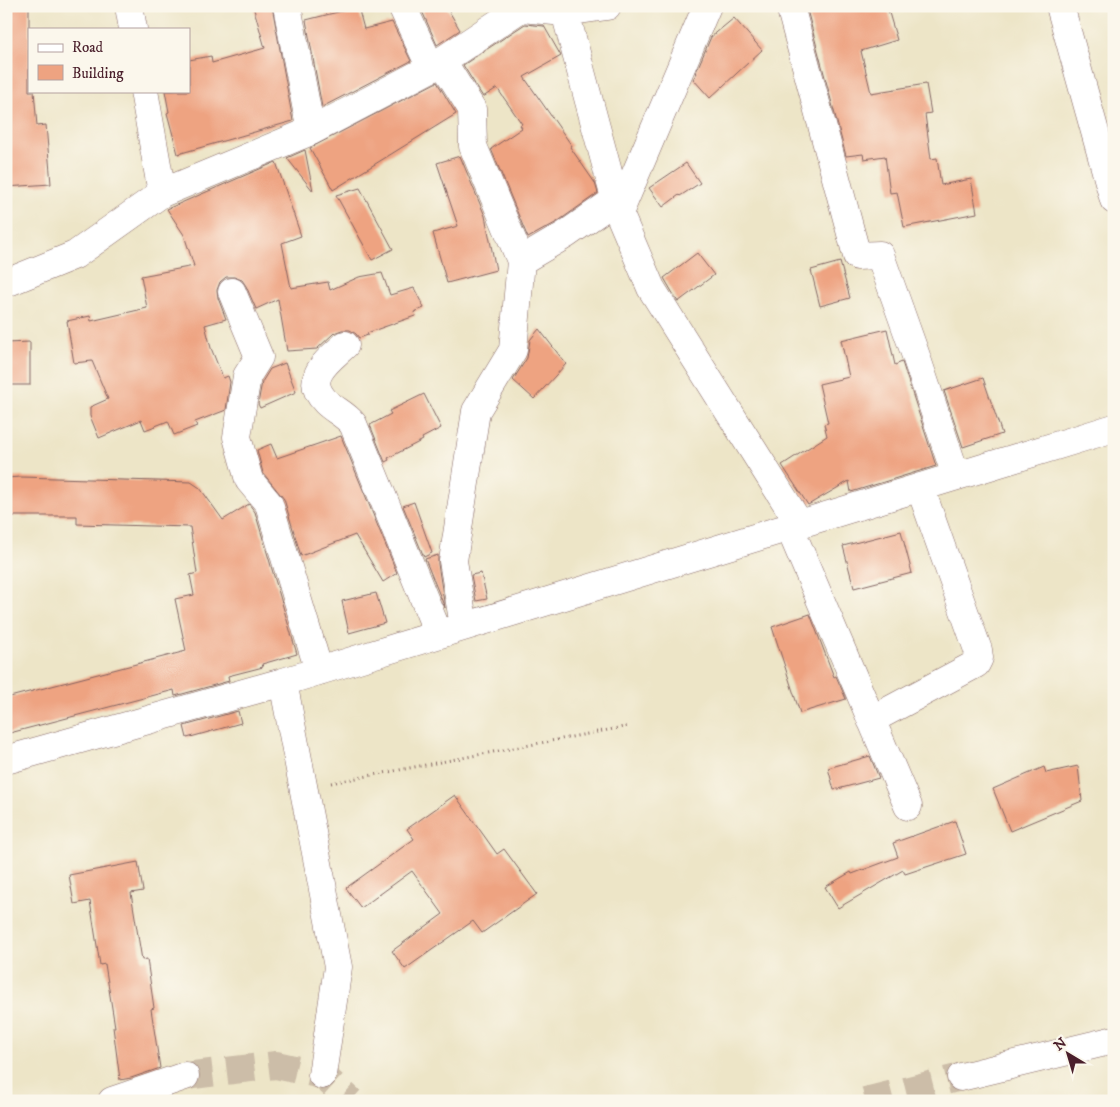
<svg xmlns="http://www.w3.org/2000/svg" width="1120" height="1107" font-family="'IM FELL DW Pica',serif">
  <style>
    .building { fill: #eea381 }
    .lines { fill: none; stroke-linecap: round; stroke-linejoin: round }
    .minor-tunnel { stroke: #ccbda8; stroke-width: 28; stroke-dasharray: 28 14; stroke-linecap: butt }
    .minor-casing { stroke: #836462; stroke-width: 29 }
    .path { stroke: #836462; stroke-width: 3; stroke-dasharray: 1 4; stroke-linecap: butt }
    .minor { stroke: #fff; stroke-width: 28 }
  </style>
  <rect width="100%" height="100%" fill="#fbf7ec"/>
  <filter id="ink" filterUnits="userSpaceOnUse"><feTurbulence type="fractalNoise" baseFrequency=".02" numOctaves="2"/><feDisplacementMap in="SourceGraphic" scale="10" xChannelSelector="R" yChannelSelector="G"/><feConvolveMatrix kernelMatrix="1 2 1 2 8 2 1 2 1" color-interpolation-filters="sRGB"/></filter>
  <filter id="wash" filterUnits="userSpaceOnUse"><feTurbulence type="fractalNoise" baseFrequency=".0096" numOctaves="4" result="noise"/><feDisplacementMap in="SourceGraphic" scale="20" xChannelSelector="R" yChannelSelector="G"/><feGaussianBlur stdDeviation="1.12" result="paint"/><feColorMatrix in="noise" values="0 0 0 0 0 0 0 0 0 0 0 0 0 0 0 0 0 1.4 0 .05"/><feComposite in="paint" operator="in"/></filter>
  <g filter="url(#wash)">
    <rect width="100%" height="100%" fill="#ede5c7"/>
    <g id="blocks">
      <path class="building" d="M6,6H29V91H34L37,126L46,125L51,184L6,187Z
        M253,6H272L293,121L178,154L167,113L169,112L165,91H189V60L211,56L212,63L265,48Z
        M431,6H446L460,30L437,45L422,11Z
        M806,6H887L897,40L861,51L871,93L926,84L931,113L925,114L931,159L937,158L941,185L971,179L977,213L904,227L897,192L890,193L885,156L864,159L863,154L846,156Z
        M358,7L364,29L392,22L411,61L322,107L306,20Z
        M734,18L762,50L710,98L693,79L697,73L696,72L711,37Z
        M525,24L544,26L561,56L524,77L572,146L570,147L595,183L598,193L557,222L528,238L491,149L522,128L520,125L522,124L497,88L483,97L463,65Z
        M437,82L456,114L333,190L310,148Z
        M305,150L313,191L287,158Z
        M460,156L485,216L496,270L447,283L433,233L458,226L437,163Z
        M276,162L301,236L282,243L291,288L328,282L330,290L359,277L382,273L390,295L414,288L424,308L414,312L415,316L367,333L368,335L359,338L356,334L350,330H342L334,333L317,349L287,351L278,299L256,309L246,286L242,280L234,277H226L220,282L217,290L218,298L226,319L205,325L211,348L223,378L228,376L230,382L226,410L195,422L197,426L174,435L168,421L145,430L141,420L99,438L90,416V407L108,399L92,361L74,363L67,321L90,316L91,321L147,308L141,276L194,266L184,235L167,209Z
        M686,163L700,183L680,196L679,195L663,207L649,188Z
        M360,188L393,249L372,260L336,195Z
        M697,253L714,275L678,302L664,278Z
        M840,262L850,298L820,306L811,270Z
        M539,329L566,364L534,399L513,380L527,358L530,340Z
        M887,329L895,365L902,362L936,466L851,492L849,481L808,505L782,465L827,436L824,424L828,423L819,384L849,377L841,340Z
        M30,342V385H6V343Z
        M285,363L296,392L260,408L258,404L262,382L270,369Z
        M983,378L1002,434L963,447L944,391Z
        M424,394L441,428L422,438L423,440L388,458L389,460L385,462L370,425L391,414L389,411Z
        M341,436L397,573L383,582L355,535L301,556L284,499L263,473L257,450L271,444L277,458Z
        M21,477L191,482L200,488L223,520L249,504L255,512L297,654L262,664L263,667L228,676L229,681L175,696L174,690L6,734V698L186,651L175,599L194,595L190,575L197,573L190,527L77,524V516H6V478Z
        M414,502L432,553L424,557L403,506Z
        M901,531L912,573L854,588L843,546Z
        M438,555V564L445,608L425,559Z
        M481,573L487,599L476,601L471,575Z
        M376,593L385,623L349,633L342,601Z
        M810,614L834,677L836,676L846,699L800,713L772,627Z
        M238,711L241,723L187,738L184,726Z
        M870,756L879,778L834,790L828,768Z
        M1078,766L1082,801L1010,831L993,789L1044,767L1046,773Z
        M455,795L497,854L504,849L537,894L482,933L473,921L405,969L392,951L443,914L412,871L361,908L346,888L414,839L407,829Z
        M955,821L966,854L905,874L903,870L838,908L825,887L851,872L852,874L898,857L893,843Z
        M138,862L143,891L131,893L142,960L147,959L154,1008L151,1009L160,1068L131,1078L120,1080L113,1027H115L105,964L100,965L90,901L74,904L69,875Z"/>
    </g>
  </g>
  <g filter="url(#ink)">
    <use href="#blocks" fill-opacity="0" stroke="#836462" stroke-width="1"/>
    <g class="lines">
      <path class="minor-tunnel" d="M185,1076L276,1065L322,1075L351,1101
        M865,1101L961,1077"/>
      <g class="minor-casing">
        <path id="minor" d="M129,6L133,29
          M287,6L311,131
          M402,6L431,68
          M790,6L857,256L880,255L916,356L956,476
          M1060,6L1114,200
          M565,12L619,213L651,288L799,523
          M442,61L472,109L473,146L521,261L513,350L476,411L453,561L464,626
          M144,91L162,193
          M619,213L707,6
          M521,261L565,235L615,200
          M6,283L75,255L162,193L311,131L431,68L521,8L565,12L607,6
          M232,292L259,357L247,376L237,437L249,480L269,504L319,671
          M345,345C328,361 302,378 326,402C334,410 345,414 353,424L438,633
          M789,526L908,806
          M283,682L338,967L322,1075
          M871,720L976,664L979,658L978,650L920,487
          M6,760L283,682L1114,428
          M961,1077L1114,1040
          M112,1101L185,1076"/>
      </g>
      <path class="path" d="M331,783L629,726"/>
      <use href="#minor" class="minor"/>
    </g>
  </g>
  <rect width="1120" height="1107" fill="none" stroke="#fbf7ec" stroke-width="25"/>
  <rect x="28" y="28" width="162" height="65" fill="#fbf7ec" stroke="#b4a19f"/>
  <rect x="38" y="44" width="25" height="8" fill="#ffffff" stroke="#b4a19f"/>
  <text x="72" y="52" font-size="15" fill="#4a1f2b">Road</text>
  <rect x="38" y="65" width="25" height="15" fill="#eea381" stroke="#b4a19f"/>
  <text x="72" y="78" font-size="15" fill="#4a1f2b">Building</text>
  <g transform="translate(1068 1054) rotate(322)" stroke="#fbf7ec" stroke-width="4" paint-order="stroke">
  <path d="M0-4L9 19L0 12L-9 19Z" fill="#4a1f2b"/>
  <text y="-8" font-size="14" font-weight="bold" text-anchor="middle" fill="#4a1f2b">N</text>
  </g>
</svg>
